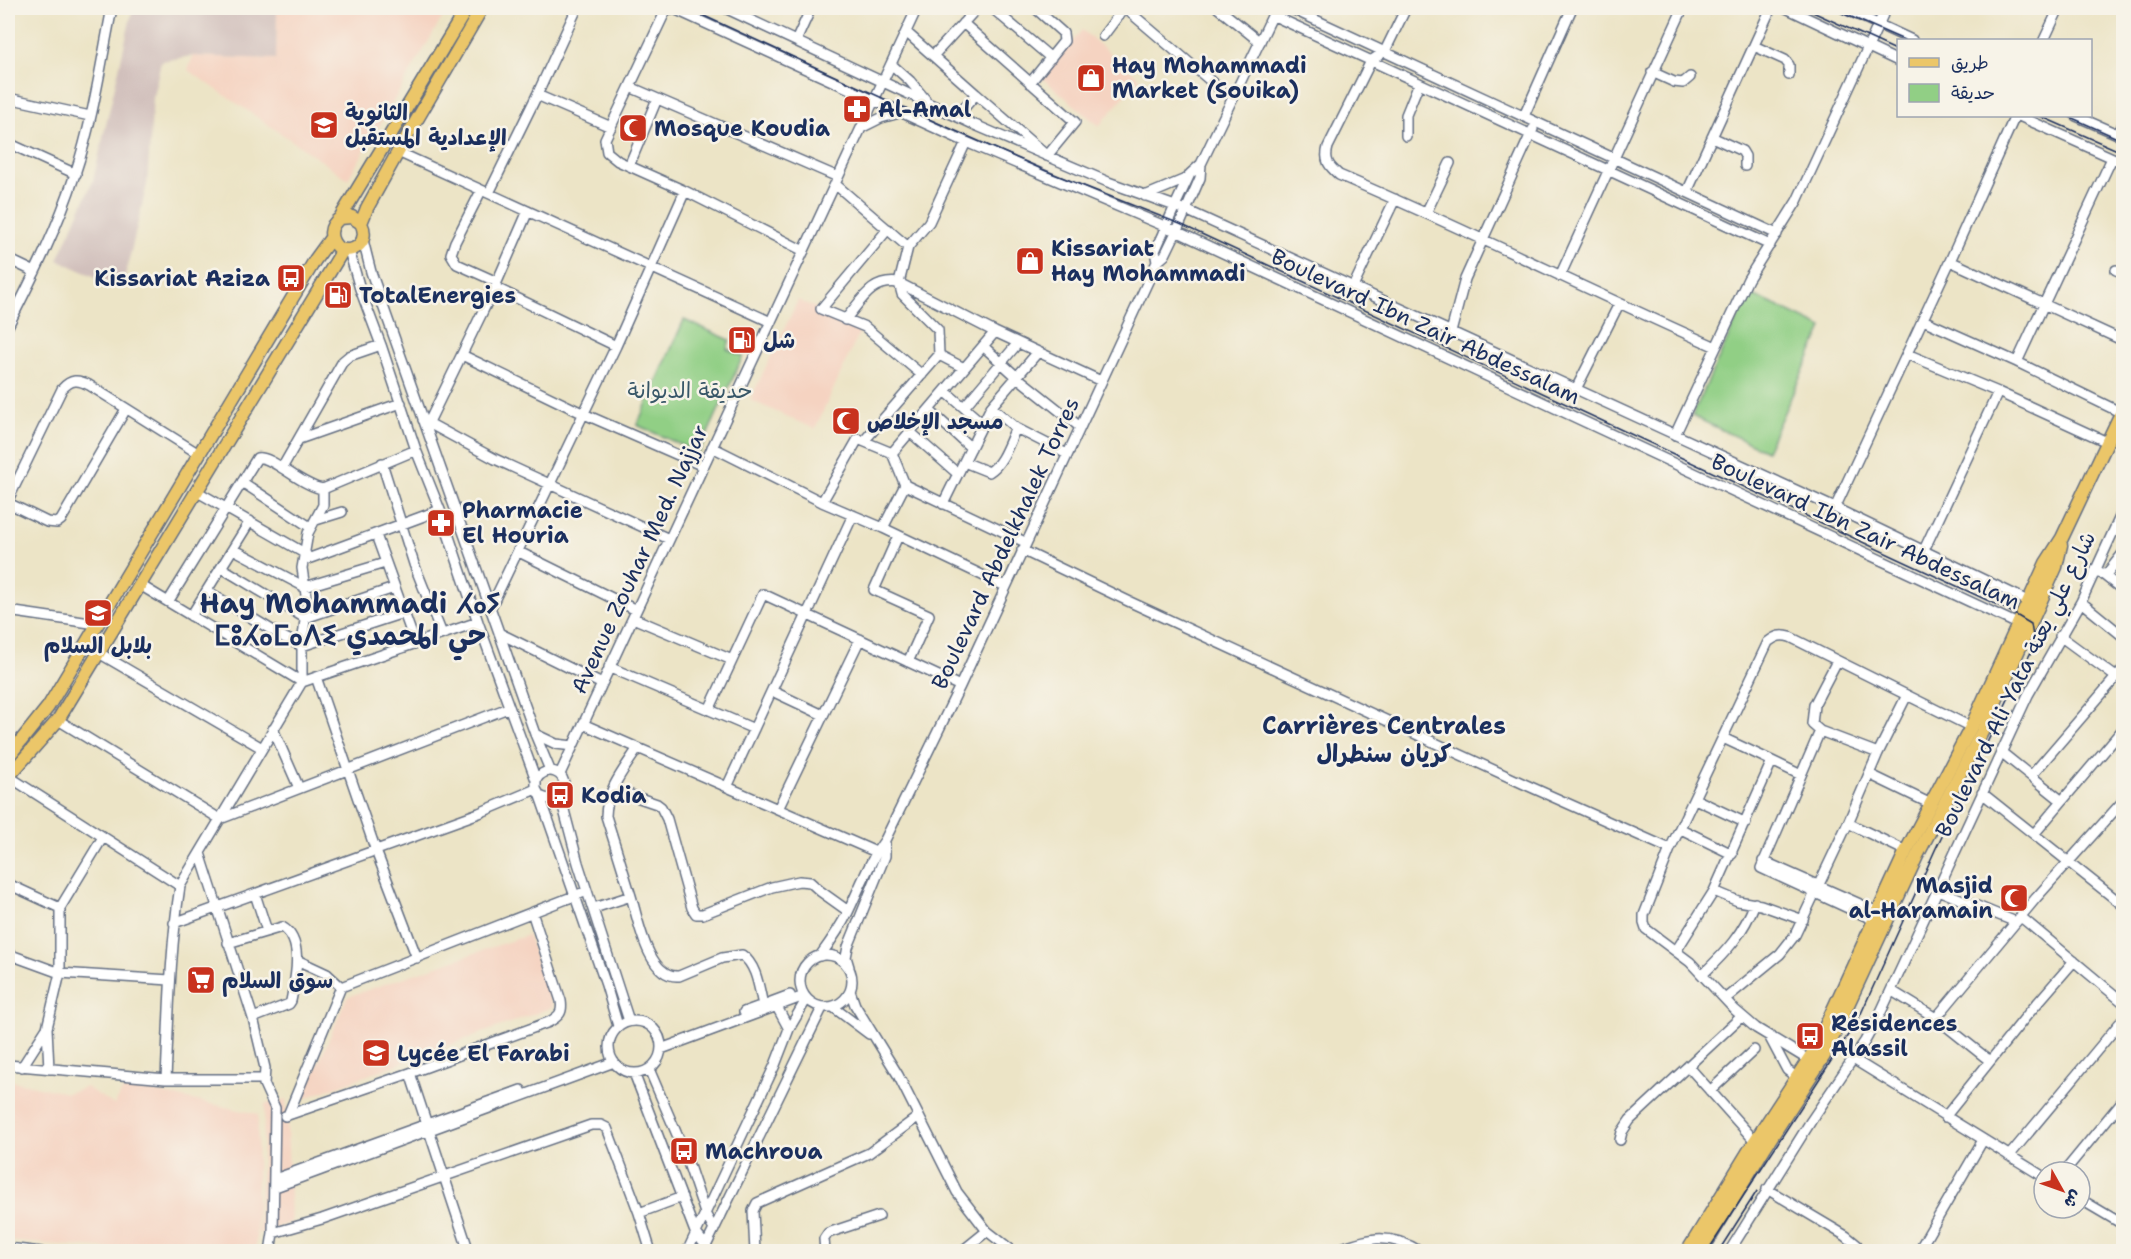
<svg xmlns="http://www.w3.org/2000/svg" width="2131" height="1259" font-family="'Shantell Sans','Playpen Sans Arabic','Noto Sans Tifinagh',sans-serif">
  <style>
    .built { fill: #f5d3c1 }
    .industrial { fill: #d1c0bc }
    .green { fill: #91cf85; stroke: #567f72; stroke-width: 1.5 }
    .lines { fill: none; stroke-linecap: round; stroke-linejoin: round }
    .minor-casing { stroke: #646e82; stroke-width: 12 }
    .major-casing { stroke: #646e82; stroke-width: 15 }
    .minor { stroke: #fff; stroke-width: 9 }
    .major { stroke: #ebc669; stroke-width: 12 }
    .tram { stroke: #1b2f5e; stroke-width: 1.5 }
    .labels { text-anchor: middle; stroke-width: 5; stroke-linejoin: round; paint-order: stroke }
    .poi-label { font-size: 22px; font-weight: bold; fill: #1b2f5e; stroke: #f7f3e8; text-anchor: start }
    .street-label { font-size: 22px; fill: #1b2f5e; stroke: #f7f3e8 }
    .park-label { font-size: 22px; fill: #385768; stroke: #f7f3e8 }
    .neighbourhood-label { font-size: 24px; font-weight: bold; fill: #1b2f5e; stroke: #f7f3e8 }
    .district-label { font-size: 28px; font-weight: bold; fill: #1b2f5e; stroke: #f7f3e8 }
  </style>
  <rect width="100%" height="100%" fill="#f7f3e8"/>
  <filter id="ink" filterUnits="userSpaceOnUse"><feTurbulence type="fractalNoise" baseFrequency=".0167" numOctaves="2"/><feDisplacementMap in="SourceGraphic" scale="12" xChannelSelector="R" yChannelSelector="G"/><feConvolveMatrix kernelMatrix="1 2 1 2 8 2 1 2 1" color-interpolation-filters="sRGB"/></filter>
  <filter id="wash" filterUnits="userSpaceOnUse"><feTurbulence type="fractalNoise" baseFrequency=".008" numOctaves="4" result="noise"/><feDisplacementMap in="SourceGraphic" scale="24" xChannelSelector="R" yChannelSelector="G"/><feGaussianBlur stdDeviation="1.35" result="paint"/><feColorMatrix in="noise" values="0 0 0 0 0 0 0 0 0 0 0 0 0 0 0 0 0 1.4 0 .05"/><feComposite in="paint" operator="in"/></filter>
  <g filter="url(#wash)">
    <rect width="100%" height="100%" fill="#ece4c6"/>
    <path class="built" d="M277,8H448L348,179L188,70L193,56L276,59Z
      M1082,30L1140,78L1099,126L1042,78Z
      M798,300L861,329L815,429L750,400Z
      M528,935L553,1007L303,1099L347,997Z
      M8,1080L66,1093L86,1087L114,1105L123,1090L150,1091L258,1114L256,1251H138L8,1241Z
      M286,1100L291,1222L258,1234L265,1104Z"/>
    <path class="industrial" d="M133,8H277L276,59L193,56L161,61L153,97L147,184L122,289L58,260L93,181Z"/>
    <path class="green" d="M1749,293L1823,328L1766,451L1692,416Z
      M684,320L730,340L727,349L743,356L699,453L637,425Z"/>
  </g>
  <g filter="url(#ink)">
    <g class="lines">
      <g class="minor-casing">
        <path id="minor" d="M667,8L605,139L607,152L618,161L685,191L804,251
          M672,8L966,142L1176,231L2022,626
          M725,8L975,125L1108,182L1186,210L1835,508L2034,604
          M992,8L1051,58
          M1125,8L1220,89
          M1218,8L1260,42
          M1290,8L1777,234
          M1406,8L1385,51L1371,61L1328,147C1324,161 1329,166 1339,175C1466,229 1589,291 1716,347
          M1786,8L1898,61
          M1843,8L1912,40
          M1272,15L1770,245
          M963,23L1075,122L1047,156L976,94
          M906,32L976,94L957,116
          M1103,36L1124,8
          M2044,40L2059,8
          M796,41L811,8
          M1754,46L1785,60L1789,65V75
          M933,56L977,8
          M891,64L910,81L925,99
          M1652,72L1674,82L1683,83L1690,77
          M1030,83L1064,41L1063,33L1035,8
          M630,87L838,177
          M537,95L611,127
          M8,98L90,116
          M1524,116L1572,8
          M2019,116L2124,163
          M2076,116L2124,137
          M861,128L881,118L903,112
          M2118,135L2124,122
          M1406,136V115L1419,83
          M1712,137L1742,151L1745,156V166
          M966,142L929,222L908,247L899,283L995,332L1101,381
          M8,143L76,174
          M398,152L771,322
          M629,166L657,99
          M835,184L908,247
          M481,191L455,242L451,254L457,264L497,282
          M1687,192L1771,8
          M489,193L537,95L577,8
          M1145,196L1188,178
          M1426,213L1450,163
          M888,229L821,309L865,327L922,375
          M363,240L371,272L535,734L550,770
          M349,250L360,289L381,345L416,450L440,510L478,622L536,780V789L540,796L606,985L618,1026
          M8,259L35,272
          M1950,261L2124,341
          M1157,262L1155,251L1175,206L1190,174L1201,164
          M2116,270L2124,273
          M1560,276L1683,8
          M494,287L616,346
          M1353,287L1395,199
          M845,320C862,300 871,279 899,283L902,294L938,330L939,355L864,441
          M1923,320L2017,362L2124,414
          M8,326C33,277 58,227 75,174C93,121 101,63 112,8
          M1451,332L1465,279L1533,129
          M983,346L1017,377L1080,427
          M1907,354L1998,392L2107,442
          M462,355L584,414L703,466
          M939,355L964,368
          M2017,362L2112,158
          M1576,389L1619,304
          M945,391L983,424
          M964,407L1018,343
          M991,407L1016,428L1067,454
          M929,410L971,448
          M423,420L495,459L669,539
          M429,422L497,282L528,211
          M910,432L958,474
          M1675,435L1748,279L1797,201L1886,8
          M299,439L401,403
          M712,447L822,502L883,528L1005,586
          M964,462L989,472C1003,464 1009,442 1016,428
          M382,463L414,564L442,634
          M282,468L343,361L349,356L381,345
          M242,482L310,527
          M905,485L892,453L995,332
          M196,491L306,554
          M8,500L62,389C71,379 78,379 89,385L199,454
          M822,502L858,439L892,453
          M8,503L47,522L57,523L61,520L126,409
          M943,504L991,407L1038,352
          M1835,508L1950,261L2015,116
          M316,520L342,512
          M883,528L905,485L1025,542
          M376,535L415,643
          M898,536L874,590L929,615L908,662
          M233,549L305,587L385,563
          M1022,550L1128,601L1524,784L1670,849L1644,915V923L1646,929L1690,962L1735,1010L1756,1028L1812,1062
          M1924,550L1998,392
          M519,552L636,610
          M305,560L440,510
          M222,568L305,618L394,588
          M2096,569L2124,591
          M2105,576L2124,552
          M140,585L302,682L478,622
          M207,591L285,638L302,646L403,613
          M168,602L257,458C272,455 301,486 323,489L416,450
          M2081,602L2124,637
          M490,609L616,346L685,191
          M8,611L97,624
          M191,616L250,521
          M633,618L732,660
          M499,633L602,684
          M2060,636L2116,677
          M99,653L262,748
          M1837,661L1814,705L1812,724L1820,731L1878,753
          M609,667L754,729
          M316,677L376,851L417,958
          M772,691L823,715
          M709,710L763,594L960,686
          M58,720L220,819L508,708
          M583,724L876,852
          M273,729L299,788
          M1820,731L1761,868L1874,920
          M535,734L556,744L573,746
          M2001,752L2062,801
          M1772,761L1801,775
          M560,774L917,8
          M1869,774L1931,804
          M8,776L180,886
          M2031,776L2124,668
          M536,780C546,764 567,771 564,790C557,799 550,801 540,796
          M727,787L853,515
          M613,789L657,804L661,807L667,819L692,908L696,914H703L772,887L799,881L810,882L820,891L848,911
          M1982,793L2124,906
          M560,795L578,863L629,1021
          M1695,799L1746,823
          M778,809L860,639
          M1848,823L1906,851
          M1681,829L1732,854
          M2034,834L2124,728
          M1670,849L1768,642C1776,636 1781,634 1790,637L1971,727
          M200,853L253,1018L265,1068L264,1084L275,1108L273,1233L270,1252
          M1763,861L1878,912
          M8,884L60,908
          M1938,890L2016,922
          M1714,891L1738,901L1761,905L1803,920
          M255,894L267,931
          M631,896C638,919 648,979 679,976L722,958L742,955C757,965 759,989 763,1005
          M594,908L631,896L606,816C606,791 625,768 638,748
          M2021,917L2124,1003
          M174,923L479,813L536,789
          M228,943L282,927C305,940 295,980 291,1001L289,1004L253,1018
          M1676,951L1714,891L1772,761L1723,738
          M8,954L60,973L170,980
          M800 981a26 26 0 1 1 52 0a26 26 0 1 1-52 0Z
          M820,956C831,941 840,928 848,912C860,887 869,862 885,840L960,686L1157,262L1165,255L1180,224L1200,178L1201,164L1276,8
          M297,960L327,974L341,987
          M849,967L846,957L848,947L885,856V840
          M1703,974C1726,952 1743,934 1755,903
          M850,991L855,1005L898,1075L957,1192L987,1231L1014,1252
          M1892,991L1936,1018L1990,1061
          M1725,999L1780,954L1795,935L1848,823L1878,753L1907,695
          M777,1007L789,1029
          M833,1007L869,1034
          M744,1012L790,995
          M1936,1018L2036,898L2124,800
          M609 1047a26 26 0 1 1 52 0a26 26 0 1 1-52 0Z
          M1770,1038L1787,1070L1801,1081
          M661,1049L804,996
          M1853,1059L2044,1177
          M8,1065L166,1079H264
          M1688,1066L1755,1141
          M22,1067L47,1028
          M49,1069L47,1028L60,973V908L103,837
          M649,1069L684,1151L705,1213L714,1230
          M634,1073L695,1232L706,1246
          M166,1079C169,1014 170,950 180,886L302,682V646L307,602L302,568L308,533L323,505V489
          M1710,1091L1754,1050
          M288,1115L341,987L587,891
          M285,1116L410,1073
          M1945,1117L2028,1014L2074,961
          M1620,1140L1622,1132L1630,1120L1742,1016
          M2009,1156L2124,1018
          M2064,1172L2124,1099
          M275,1179L521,1090
          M275,1187L614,1062
          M1767,1189L1846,1236L1857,1245L1861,1252
          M2080,1199L2124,1225
          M639,1213L651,1252
          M273,1233L322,1219L591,1125H601L607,1128L639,1213L682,1197
          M8,1248L41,1252
          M469,1252L410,1073L549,1022C559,1016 563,1013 561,1001L532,912
          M687,1252L775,1065L789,1029L806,1000
          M703,1252L822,1008
          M755,1252L753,1211L757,1203L869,1153L919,1116
          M825,1252L824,1239L828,1233L879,1216
          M961,1252L987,1231
          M1331,1252C1366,1238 1388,1231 1421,1252
          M1729,1252L1811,1121L1865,1041L1880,1014L2028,695L2081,602L2124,508
          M1918,1252L1983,1140"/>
      </g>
      <g class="major-casing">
        <path id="major" d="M340,218L352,217L361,223C370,241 355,255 338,248C328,238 329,226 340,218L467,8
          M361,223L367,208L398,152L482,8
          M8,757L48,707L315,260L331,238
          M8,777L58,720L343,250
          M1687,1252L1755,1141L1814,1051L1906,851L1971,727L2046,563L2062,538L2124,407
          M1701,1252L1765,1147L1824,1056L1917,856L1982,732L2056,567L2061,545"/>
      </g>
      <use href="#minor" class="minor"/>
      <use href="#major" class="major"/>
      <path class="tram" d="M687,8L904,108L1046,171L1180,224L2006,609L2031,624L2034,643L2031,652L1936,848L1859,1018L1707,1252
        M1804,8L1898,51
        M1831,8L1904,40
        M2040,116L2124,153
        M2068,116L2124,141
        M1718,1252L1757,1191"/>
    </g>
  </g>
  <defs>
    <g id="shop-square" transform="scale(1.5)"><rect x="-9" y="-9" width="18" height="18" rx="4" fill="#c8321e" stroke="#f7f3e8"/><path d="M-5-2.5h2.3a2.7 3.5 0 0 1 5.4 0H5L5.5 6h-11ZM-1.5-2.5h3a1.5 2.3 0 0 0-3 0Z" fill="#fff"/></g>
    <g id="pharmacy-square" transform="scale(1.5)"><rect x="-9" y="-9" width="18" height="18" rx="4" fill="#c8321e" stroke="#f7f3e8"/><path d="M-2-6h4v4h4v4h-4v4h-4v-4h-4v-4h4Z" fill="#fff"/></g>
    <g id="university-square" transform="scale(1.5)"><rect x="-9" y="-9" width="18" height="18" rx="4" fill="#c8321e" stroke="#f7f3e8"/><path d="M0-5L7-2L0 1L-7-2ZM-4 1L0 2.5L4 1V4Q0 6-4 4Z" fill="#fff"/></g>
    <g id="mosque-square" transform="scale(1.5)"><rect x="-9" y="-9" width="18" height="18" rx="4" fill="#c8321e" stroke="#f7f3e8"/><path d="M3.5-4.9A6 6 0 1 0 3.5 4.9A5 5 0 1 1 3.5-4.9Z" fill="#fff"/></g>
    <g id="bus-square" transform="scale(1.5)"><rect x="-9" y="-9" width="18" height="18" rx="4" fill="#c8321e" stroke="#f7f3e8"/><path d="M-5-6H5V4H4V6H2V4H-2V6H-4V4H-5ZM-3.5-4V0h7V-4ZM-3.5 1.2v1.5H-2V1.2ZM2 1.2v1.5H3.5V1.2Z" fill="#fff"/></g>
    <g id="fuel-square" transform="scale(1.5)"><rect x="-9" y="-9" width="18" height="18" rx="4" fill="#c8321e" stroke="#f7f3e8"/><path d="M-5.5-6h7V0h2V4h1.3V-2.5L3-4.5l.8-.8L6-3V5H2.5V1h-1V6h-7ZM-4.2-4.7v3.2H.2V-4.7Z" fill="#fff"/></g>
    <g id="supermarket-square" transform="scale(1.5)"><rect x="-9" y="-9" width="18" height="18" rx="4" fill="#c8321e" stroke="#f7f3e8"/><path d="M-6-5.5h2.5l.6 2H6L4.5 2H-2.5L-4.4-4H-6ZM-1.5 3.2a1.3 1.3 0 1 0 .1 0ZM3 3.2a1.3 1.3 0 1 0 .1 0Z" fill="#fff"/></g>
    <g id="school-square" transform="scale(1.5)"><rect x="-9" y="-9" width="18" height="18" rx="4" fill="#c8321e" stroke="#f7f3e8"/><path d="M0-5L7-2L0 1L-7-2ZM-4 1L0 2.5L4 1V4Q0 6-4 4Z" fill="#fff"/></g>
  </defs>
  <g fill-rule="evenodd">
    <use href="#shop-square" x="1091" y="78"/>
    <use href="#pharmacy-square" x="857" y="109"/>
    <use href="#university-square" x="324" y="125"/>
    <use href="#mosque-square" x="633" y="128"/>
    <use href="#shop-square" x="1030" y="261"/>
    <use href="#bus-square" x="291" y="278"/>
    <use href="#fuel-square" x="338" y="295"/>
    <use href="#fuel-square" x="742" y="340"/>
    <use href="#mosque-square" x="846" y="421"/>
    <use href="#pharmacy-square" x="441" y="523"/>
    <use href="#university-square" x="98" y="613"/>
    <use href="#bus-square" x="560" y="795"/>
    <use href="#mosque-square" x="2014" y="898"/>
    <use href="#supermarket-square" x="201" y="980"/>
    <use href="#bus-square" x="1810" y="1036"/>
    <use href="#school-square" x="376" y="1053"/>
    <use href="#bus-square" x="684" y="1151"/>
  </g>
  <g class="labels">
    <g class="poi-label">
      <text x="1112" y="73">Hay Mohammadi<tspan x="1112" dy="25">Market (Souika)</tspan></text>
      <text x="878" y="117">Al-Amal</text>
      <text x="345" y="120">الثانوية<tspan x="345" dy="25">الإعدادية المستقبل</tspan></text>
      <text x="654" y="136">Mosque Koudia</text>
      <text x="1051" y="256">Kissariat<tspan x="1051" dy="25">Hay Mohammadi</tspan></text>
      <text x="270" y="286" text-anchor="end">Kissariat Aziza</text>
      <text x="359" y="303">TotalEnergies</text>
      <text x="763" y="348">شل</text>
      <text x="867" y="429">مسجد الإخلاص</text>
      <text x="462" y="518">Pharmacie<tspan x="462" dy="25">El Houria</tspan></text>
      <text x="98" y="653" text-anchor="middle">بلابل السلام</text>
      <text x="581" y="803">Kodia</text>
      <text x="1993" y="893" text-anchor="end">Masjid<tspan x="1993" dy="25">al-Haramain</tspan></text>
      <text x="222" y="988">سوق السلام</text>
      <text x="1831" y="1031">Résidences<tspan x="1831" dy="25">Alassil</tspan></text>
      <text x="397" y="1061">Lycée El Farabi</text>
      <text x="705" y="1159">Machroua</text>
    </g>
    <g class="street-label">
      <text transform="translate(1426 326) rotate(25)" y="8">Boulevard Ibn Zair Abdessalam</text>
      <text transform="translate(1866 531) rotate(25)" y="8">Boulevard Ibn Zair Abdessalam</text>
      <text transform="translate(1005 543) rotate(-65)" y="8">Boulevard Abdelkhalek Torres</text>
      <text transform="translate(639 559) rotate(-65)" y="8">Avenue Zouhar Med. Najjar</text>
      <text transform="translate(2015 684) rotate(-64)" y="8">Boulevard Ali Yata شارع علي يعتة</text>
    </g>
    <g class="park-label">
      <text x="690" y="398">حديقة الديوانة</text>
    </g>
    <g class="neighbourhood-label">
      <text x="1384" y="734">Carrières Centrales<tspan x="1384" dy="28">كريان سنطرال</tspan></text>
    </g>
    <g class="district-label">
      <text x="350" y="613">Hay Mohammadi ⵃⴰⵢ<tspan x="350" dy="32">ⵎⵓⵃⴰⵎⴰⴷⵉ حي المحمدي</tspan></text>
    </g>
  </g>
  <rect width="2131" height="1259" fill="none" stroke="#f7f3e8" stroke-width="30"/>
  <rect x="1897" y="39" width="195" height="78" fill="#f7f3e8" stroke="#9fa5b1" stroke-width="1.5"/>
  <rect x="1909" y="58" width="30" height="9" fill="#ebc669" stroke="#9fa5b1" stroke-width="1.5"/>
  <text x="1951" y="69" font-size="18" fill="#1b2f5e">طريق</text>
  <rect x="1909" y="84" width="30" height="18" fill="#91cf85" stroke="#9fa5b1" stroke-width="1.5"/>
  <text x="1951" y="99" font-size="18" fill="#1b2f5e">حديقة</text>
  <g transform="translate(2062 1190) rotate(130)"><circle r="28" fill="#f7f3e8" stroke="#9fa5b1" stroke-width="1.5"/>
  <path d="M0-4.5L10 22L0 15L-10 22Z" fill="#c8321e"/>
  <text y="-9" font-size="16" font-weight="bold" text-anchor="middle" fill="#1b2f5e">ش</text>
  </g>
</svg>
